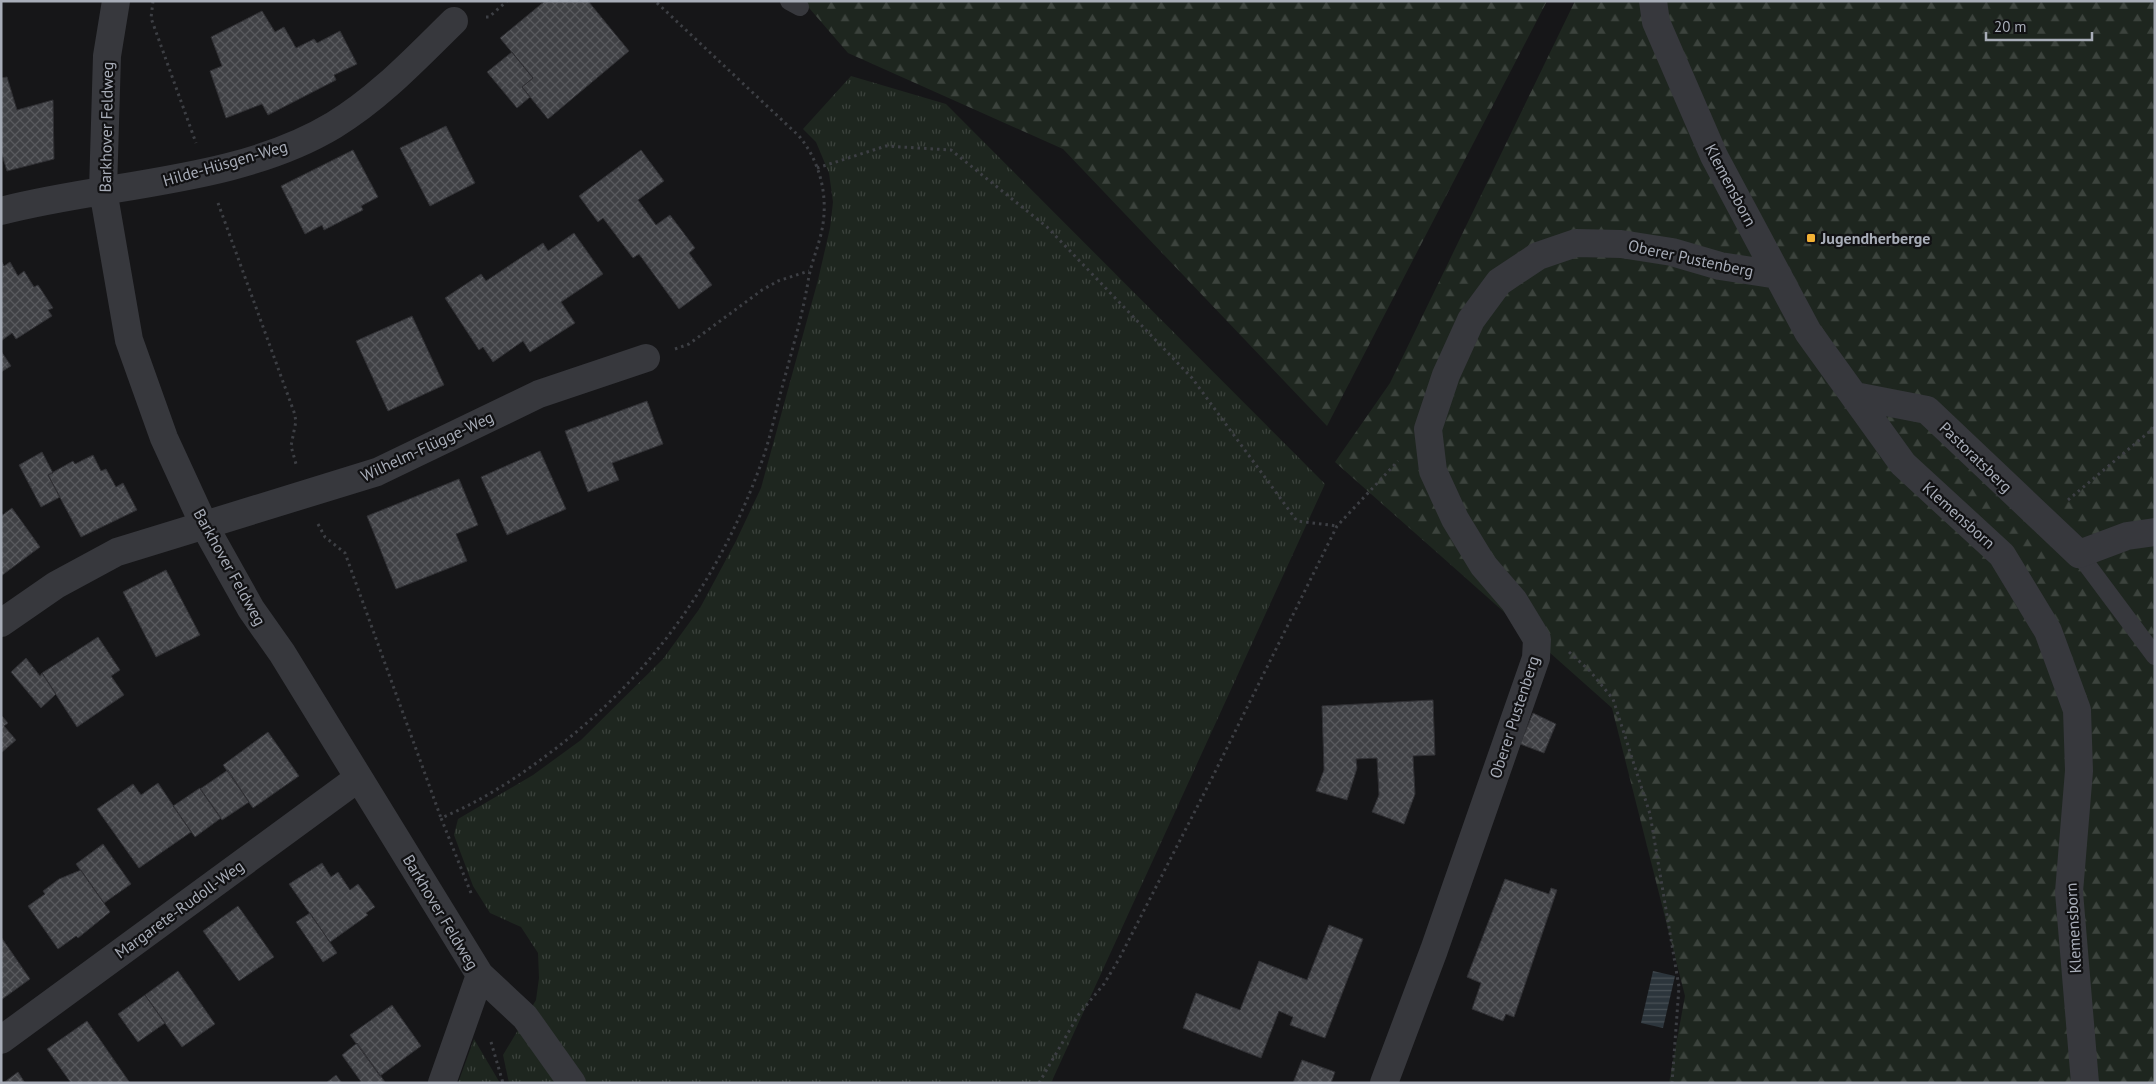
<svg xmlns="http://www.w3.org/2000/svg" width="2156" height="1084" font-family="'PT Sans',sans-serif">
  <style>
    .grass { fill: url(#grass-tufts) }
    .forest { fill: url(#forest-firs) }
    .water { fill: url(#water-rules) }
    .building { fill: url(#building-cross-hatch); stroke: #303034 }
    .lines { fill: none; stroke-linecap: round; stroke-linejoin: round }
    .path { stroke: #3d3f44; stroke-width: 3; stroke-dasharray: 2.5 4; stroke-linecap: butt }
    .lane { stroke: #37383d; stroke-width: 18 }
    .street { stroke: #37383d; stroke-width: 28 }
    .poi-dot { fill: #f2b134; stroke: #111113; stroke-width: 2 }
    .labels { text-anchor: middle; stroke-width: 4.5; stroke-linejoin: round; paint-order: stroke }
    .street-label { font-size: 16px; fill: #a8adb8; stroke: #111113 }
    .poi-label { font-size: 16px; font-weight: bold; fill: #a8adb8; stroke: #111113; text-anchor: start }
  </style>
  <defs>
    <pattern id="grass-tufts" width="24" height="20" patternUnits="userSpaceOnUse" patternTransform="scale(1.25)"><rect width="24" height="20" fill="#1e261f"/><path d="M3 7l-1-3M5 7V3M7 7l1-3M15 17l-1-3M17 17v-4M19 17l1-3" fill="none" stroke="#3c433d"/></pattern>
    <pattern id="forest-firs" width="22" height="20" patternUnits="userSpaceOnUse" patternTransform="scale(1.25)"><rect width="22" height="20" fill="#1e261f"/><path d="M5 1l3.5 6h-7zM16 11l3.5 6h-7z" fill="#3c433d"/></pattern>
    <pattern id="water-rules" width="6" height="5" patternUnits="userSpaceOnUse" patternTransform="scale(1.25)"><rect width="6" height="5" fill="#2c353c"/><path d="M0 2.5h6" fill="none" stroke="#485056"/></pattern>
    <pattern id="building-cross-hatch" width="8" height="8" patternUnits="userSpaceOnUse" patternTransform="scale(1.25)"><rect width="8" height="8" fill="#404145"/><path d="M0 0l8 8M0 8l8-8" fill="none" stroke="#595a5e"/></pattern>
  </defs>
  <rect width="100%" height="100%" fill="#161618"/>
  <path class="grass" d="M851,76L946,104L1325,484L1051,1083H509L503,1055L536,1000L539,978L538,953L521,927L490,913L473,886L454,835L458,819L533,775L581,740L663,659L700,608L736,541L761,488L818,280L830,228L833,202L829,173L816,142L803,129Z
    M474,1039L500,1083H458Z"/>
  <path class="forest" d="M803,1H1547L1327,426L1063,149L848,53Z
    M1575,1H2155V1083H1669L1685,996L1612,708L1335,462L1390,383Z"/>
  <path class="water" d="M1653,971L1675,976L1663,1028L1641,1023Z"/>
  <path class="building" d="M545,1H588L629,51L548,119L522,87L533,78L500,38Z
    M262,11L275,32L284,27L296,48L314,39L317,43L340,31L357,64L334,75L336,80L268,115L262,104L226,118L210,71L222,66L211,37Z
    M512,52L533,78L522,87L530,97L517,108L487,72Z
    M7,77L17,110L53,100L54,159L7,171L1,151V78Z
    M446,126L475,183L430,206L400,148Z
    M353,150L378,197L361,206L363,210L324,230L322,225L305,234L281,186Z
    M641,150L664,181L638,200L656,225L670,215L695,248L689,253L712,285L679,309L639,254L633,258L603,218L598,222L579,196Z
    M574,233L603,274L561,302L575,323L530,352L523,341L493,362L483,347L479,350L445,298L481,274L486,281L543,243L548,251Z
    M2,262L4,266L10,262L18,276L24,271L34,287L38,285L53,308L48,310L52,316L16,339L12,333L1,341Z
    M412,316L444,385L388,411L356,341Z
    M1,351L11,366L1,372Z
    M647,401L663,444L612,463L619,480L588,492L565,431Z
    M540,451L566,509L507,535L481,477Z
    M42,452L53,473L48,475L60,497L41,507L19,465Z
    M93,455L101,471L106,469L116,487L123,483L137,510L81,537L48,475L73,461L75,464Z
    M459,479L478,525L456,534L467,561L396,589L367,516Z
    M12,508L40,547L1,576V516Z
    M166,570L200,635L156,657L123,592Z
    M98,637L120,670L111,676L124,695L77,727L42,673Z
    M26,658L40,676L42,673L56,694L41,708L11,672Z
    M1433,700L1435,755L1413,756L1415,794L1404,824L1372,812L1379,795L1377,758L1356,759L1357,768L1347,800L1316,791L1324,770L1322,706Z
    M1533,713L1556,724L1544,753L1520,744Z
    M1,715L8,723L4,726L16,740L1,753Z
    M268,732L299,776L253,808L223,765Z
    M228,770L249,802L222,820L200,789Z
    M158,783L191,832L139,868L97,809L133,784L141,795Z
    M200,788L221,818L195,837L173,806Z
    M103,844L131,884L104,903L76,864Z
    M322,863L331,877L338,872L350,890L358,884L375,907L366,913L368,915L330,942L289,884Z
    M81,870L110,912L78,938L76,936L58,949L28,906L45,894L43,891L59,879Z
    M1505,879L1549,894L1551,888L1557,890L1514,1017L1506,1014L1503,1021L1472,1009L1481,983L1467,977Z
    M238,906L274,957L239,981L203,931Z
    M310,913L337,953L323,962L296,922Z
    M1329,925L1363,939L1325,1038L1290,1025L1293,1017L1279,1011L1261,1058L1183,1028L1196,993L1240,1010L1259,961L1307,980Z
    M1,937L30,979L1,1000Z
    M178,971L215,1024L182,1047L145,995Z
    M145,995L165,1023L138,1042L118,1014Z
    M392,1005L421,1046L380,1076L350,1035Z
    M87,1021L130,1083H71L47,1049Z
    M357,1043L385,1082V1083H362L342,1055Z
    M1302,1060L1335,1072L1331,1083H1293Z
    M18,1072L25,1083H3Z
    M336,1075L342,1083H326Z"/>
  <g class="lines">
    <path class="path" d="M153,1L151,18L196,143
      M486,17H489L507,1
      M817,168L886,146L951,150L1047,227L1192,378L1297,521L1337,526
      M218,203L294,412L296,421L291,446L296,464
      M675,349L689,344L762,290L778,281L809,271
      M2068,500L2155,427
      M318,524L325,537L345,553L441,818
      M1569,652L1590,671L1613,699L1650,814L1679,987L1672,1083
      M471,893L441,818C482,801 520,776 555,749C653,674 721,576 762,461C771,436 776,409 783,384C792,350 802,317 808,282C810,267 816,253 820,238C830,202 822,164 799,136L655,1
      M491,1042L503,1083
      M1039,1083L1079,1014L1104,984L1119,959L1212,778L1337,526L1398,461"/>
    <path class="lane" d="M789,1L800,7
      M2079,554L2155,656"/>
    <path class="street" d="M116,1L107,56L103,190L129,340L164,438L204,525L251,609L282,653L480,975L525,1017L572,1083
      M1653,1L1656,22L1714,156L1808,332L1903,464L2002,555L2048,631L2077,710L2079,771L2069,892L2085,1083
      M1,211C108,183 238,183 334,125C380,97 416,58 454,21
      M1855,396L1927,410L2079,554L2127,536L2155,532
      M1,623L56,585L117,552L377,472L539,394L646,358
      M1,1040L357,779
      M442,1083L480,975
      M1384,1083L1434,950L1536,658L1537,639L1514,601L1483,565L1455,519L1433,471L1428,429L1446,375L1471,320L1499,282L1538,256L1576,243L1621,244L1672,252L1720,266L1778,275"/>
  </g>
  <rect class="poi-dot" x="1806" y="233" width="10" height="10" rx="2.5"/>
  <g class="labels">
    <g class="street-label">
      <text transform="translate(106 127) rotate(-89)" y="6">Barkhover Feldweg</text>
      <text transform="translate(225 163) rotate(-16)" y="6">Hilde-Hüsgen-Weg</text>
      <text transform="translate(1731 185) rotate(62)" y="6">Klemensborn</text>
      <text transform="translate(1691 258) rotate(12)" y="6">Oberer Pustenberg</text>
      <text transform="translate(427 446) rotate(-25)" y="6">Wilhelm-Flügge-Weg</text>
      <text transform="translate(1976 457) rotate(44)" y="6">Pastoratsberg</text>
      <text transform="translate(1959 515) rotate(42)" y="6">Klemensborn</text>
      <text transform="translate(230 567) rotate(61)" y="6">Barkhover Feldweg</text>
      <text transform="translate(1514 717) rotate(-72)" y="6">Oberer Pustenberg</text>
      <text transform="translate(179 909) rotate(-36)" y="6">Margarete-Rudoll-Weg</text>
      <text transform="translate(441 912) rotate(59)" y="6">Barkhover Feldweg</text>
      <text transform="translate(2073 928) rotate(-93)" y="6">Klemensborn</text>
    </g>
    <g class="poi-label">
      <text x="1821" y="244">Jugendherberge</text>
    </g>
  </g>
  <rect width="2156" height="1084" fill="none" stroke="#a8adb8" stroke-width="5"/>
  <path d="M1986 32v8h106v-8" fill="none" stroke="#a8adb8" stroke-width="2.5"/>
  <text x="1994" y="32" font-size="15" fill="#a8adb8" stroke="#111113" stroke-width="4" paint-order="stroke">20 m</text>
</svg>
